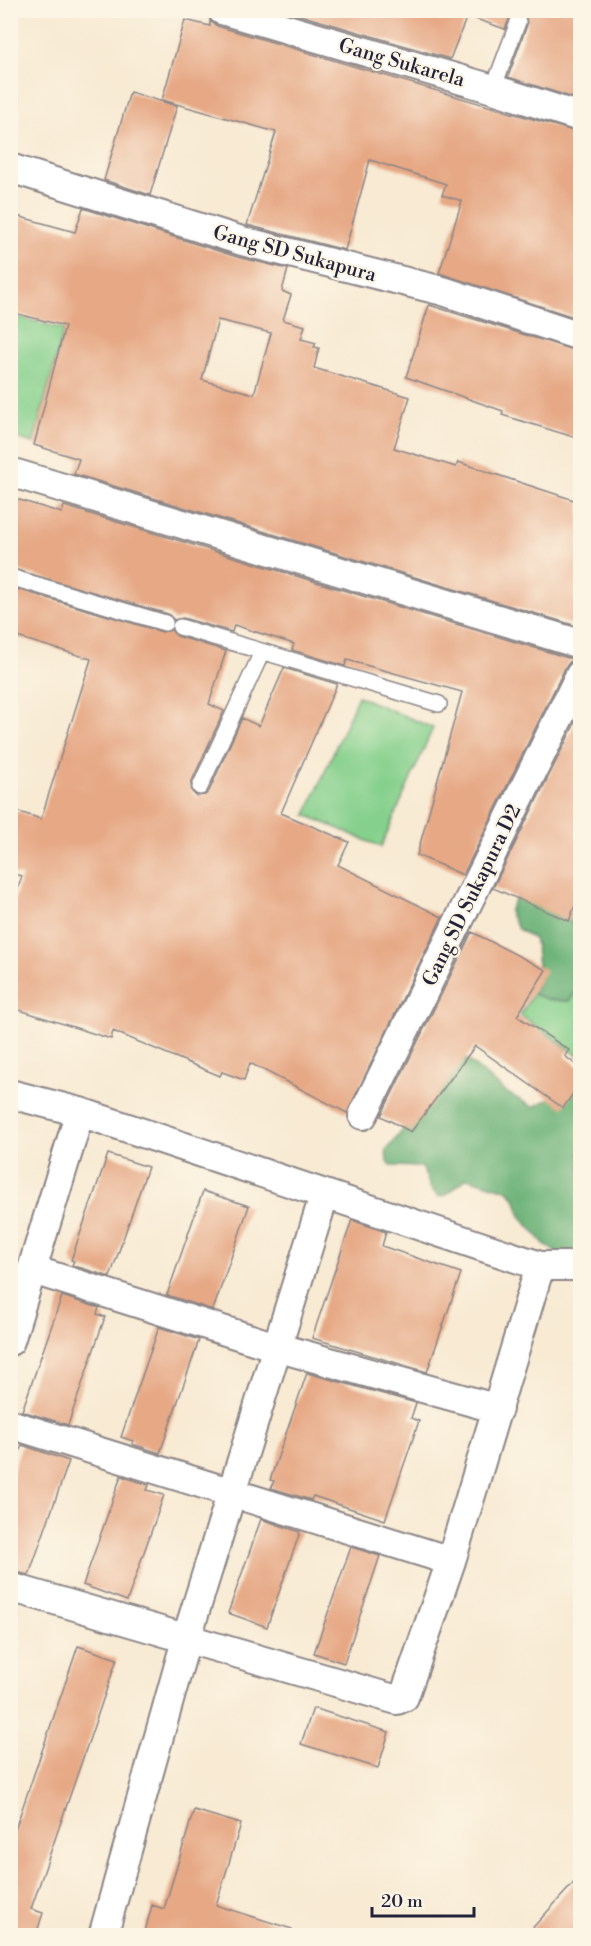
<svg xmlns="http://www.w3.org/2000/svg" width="591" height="1946" font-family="'Libre Bodoni',serif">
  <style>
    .green { fill: #85d08c; stroke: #547964; stroke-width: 1.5 }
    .forest { fill: #6cb278; stroke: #476a5a; stroke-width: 1.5 }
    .building { fill: #e6a885; fill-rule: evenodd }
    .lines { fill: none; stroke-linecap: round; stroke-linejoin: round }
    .lane-casing { stroke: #8d8687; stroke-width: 18 }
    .street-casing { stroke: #8d8687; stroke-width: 32 }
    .lane { stroke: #fff; stroke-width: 15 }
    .street { stroke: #fff; stroke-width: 28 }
    .labels { text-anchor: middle; stroke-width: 4.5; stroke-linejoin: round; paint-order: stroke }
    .street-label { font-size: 20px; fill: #22223b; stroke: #fcf5e5 }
  </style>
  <rect width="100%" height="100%" fill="#fcf5e5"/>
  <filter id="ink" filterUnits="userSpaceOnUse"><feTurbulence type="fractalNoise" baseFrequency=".0167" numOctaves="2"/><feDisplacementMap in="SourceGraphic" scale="12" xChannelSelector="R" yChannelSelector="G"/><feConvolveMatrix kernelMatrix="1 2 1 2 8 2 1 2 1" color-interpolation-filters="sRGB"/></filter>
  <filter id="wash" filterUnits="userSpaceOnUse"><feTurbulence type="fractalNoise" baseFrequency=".008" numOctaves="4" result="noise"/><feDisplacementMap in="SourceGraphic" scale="24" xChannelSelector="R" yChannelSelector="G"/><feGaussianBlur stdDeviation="1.35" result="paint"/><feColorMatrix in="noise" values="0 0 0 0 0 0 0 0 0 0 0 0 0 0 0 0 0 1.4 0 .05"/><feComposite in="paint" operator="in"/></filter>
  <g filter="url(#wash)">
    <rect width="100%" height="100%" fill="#f8ead3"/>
    <path class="green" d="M10,315L64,329L33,443L11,436Z
      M358,696L433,728L381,847L306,815Z
      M575,908H580V934L570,922Z
      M580,987V1057L520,1015L533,994L550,1000L569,1001Z"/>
    <path class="forest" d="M519,896L556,911V917L570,922L580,934V987L569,1001L550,1000L533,994L542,975C534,962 539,951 534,939L518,929L509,912L515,899Z
      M452,1047L507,1093L533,1107L576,1086L580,1093V1260L557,1253L545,1245L521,1217L515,1198L507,1190L467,1178L446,1195L439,1197L431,1189L422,1167L393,1166L387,1162L386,1150L414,1117Z"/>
    <g id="blocks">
      <path class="building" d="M283,10H580V100L508,77L527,25L526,16L521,13L511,15L505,29L467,16L450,59Z
        M185,20L210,26V21L217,26L580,133V319L439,273L462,201L442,195L446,184L370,160L345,250L247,225L276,132L162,100Z
        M130,92L177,106L150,195L104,180Z
        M83,208L237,257L288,269L282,291L291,295L283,320L305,326L301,339L316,343L314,347L319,348L314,368L410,397L394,448L456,467L458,462L580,502V627L74,474L79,459L34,445L65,326L10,312V214L75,232ZM218,320L271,333L254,394L202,380Z
        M429,305L580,352V439L502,415L503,411L406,377Z
        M10,497L62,513L64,506L572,659L565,668L463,875L417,855L462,692L347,660L345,666L292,650L294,644L234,625L232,632L183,618L174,620L168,614L10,568Z
        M10,587L162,632L171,630L177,636L226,651L209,704L224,711L191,783L192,792L196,796L205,795L209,791L242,718L259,726L284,668L337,684L281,813L349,842L338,865L442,917L347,1113L250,1063L244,1080L222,1072L220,1076L113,1031L111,1039L10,1007V913L22,876L10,873V809L41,819L91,659L10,635Z
        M580,713V893L569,921L493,888Z
        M472,932L546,970L517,1016L569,1050L565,1056L580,1068V1084L563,1108L475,1046L411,1132L381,1116Z
        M108,1154L148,1167L110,1277L72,1265L74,1261L71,1260Z
        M203,1191L249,1206L213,1310L167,1295Z
        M352,1220L386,1232L382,1246L461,1273L427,1372L312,1338Z
        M62,1296L99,1308L97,1314L105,1317L68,1425L22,1411Z
        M159,1327L199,1340L160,1453L132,1444L133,1441L121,1437Z
        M307,1373L416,1403L411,1418L419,1421L385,1520L313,1496L311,1500L271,1488L274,1481L270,1480Z
        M22,1445L69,1461L29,1575L10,1571V1479Z
        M121,1476L149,1485L147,1490L164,1495L127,1601L83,1585Z
        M261,1519L300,1532L267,1627L228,1613Z
        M351,1547L380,1556L344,1663L314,1653Z
        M10,1604L19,1607L15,1618L10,1617Z
        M78,1646L117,1659L31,1909L43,1913L36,1935H10V1844Z
        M313,1708L389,1732L378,1768L301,1744Z
        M194,1810L241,1824L216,1905L292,1929L291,1935H144L152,1905L164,1909Z
        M580,1876V1935H526Z"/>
    </g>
  </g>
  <g filter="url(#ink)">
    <use href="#blocks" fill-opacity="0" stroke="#8d8687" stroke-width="1.5"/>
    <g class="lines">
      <g class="lane-casing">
        <path id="lane" d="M493,89L518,22
          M10,577L165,623
          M180,627L439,704
          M200,787L262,652"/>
      </g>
      <g class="street-casing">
        <path id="street" d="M222,10L493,89L580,117
          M10,168L242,241L443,291L580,336
          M10,472L580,644
          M10,1094L80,1112L540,1266H580
          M363,1115L580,675
          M33,1270L276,1347L498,1409
          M10,1341L80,1112
          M10,1424L451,1561
          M10,1587L397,1700L404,1697L451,1561L540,1266
          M103,1936L186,1640L324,1196"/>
      </g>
      <use href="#lane" class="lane"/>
      <use href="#street" class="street"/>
    </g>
  </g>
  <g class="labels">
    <g class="street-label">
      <text transform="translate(402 62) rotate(16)" y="7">Gang Sukarela</text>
      <text transform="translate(295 253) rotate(15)" y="7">Gang SD Sukapura</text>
      <text transform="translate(471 895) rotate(-64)" y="7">Gang SD Sukapura D2</text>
    </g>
  </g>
  <rect width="591" height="1946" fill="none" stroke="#fcf5e5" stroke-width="36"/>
  <path d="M372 1907v9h102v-9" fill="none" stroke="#22223b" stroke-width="3"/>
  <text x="381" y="1907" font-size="18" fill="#22223b" stroke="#fcf5e5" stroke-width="4.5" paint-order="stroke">20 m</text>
</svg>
